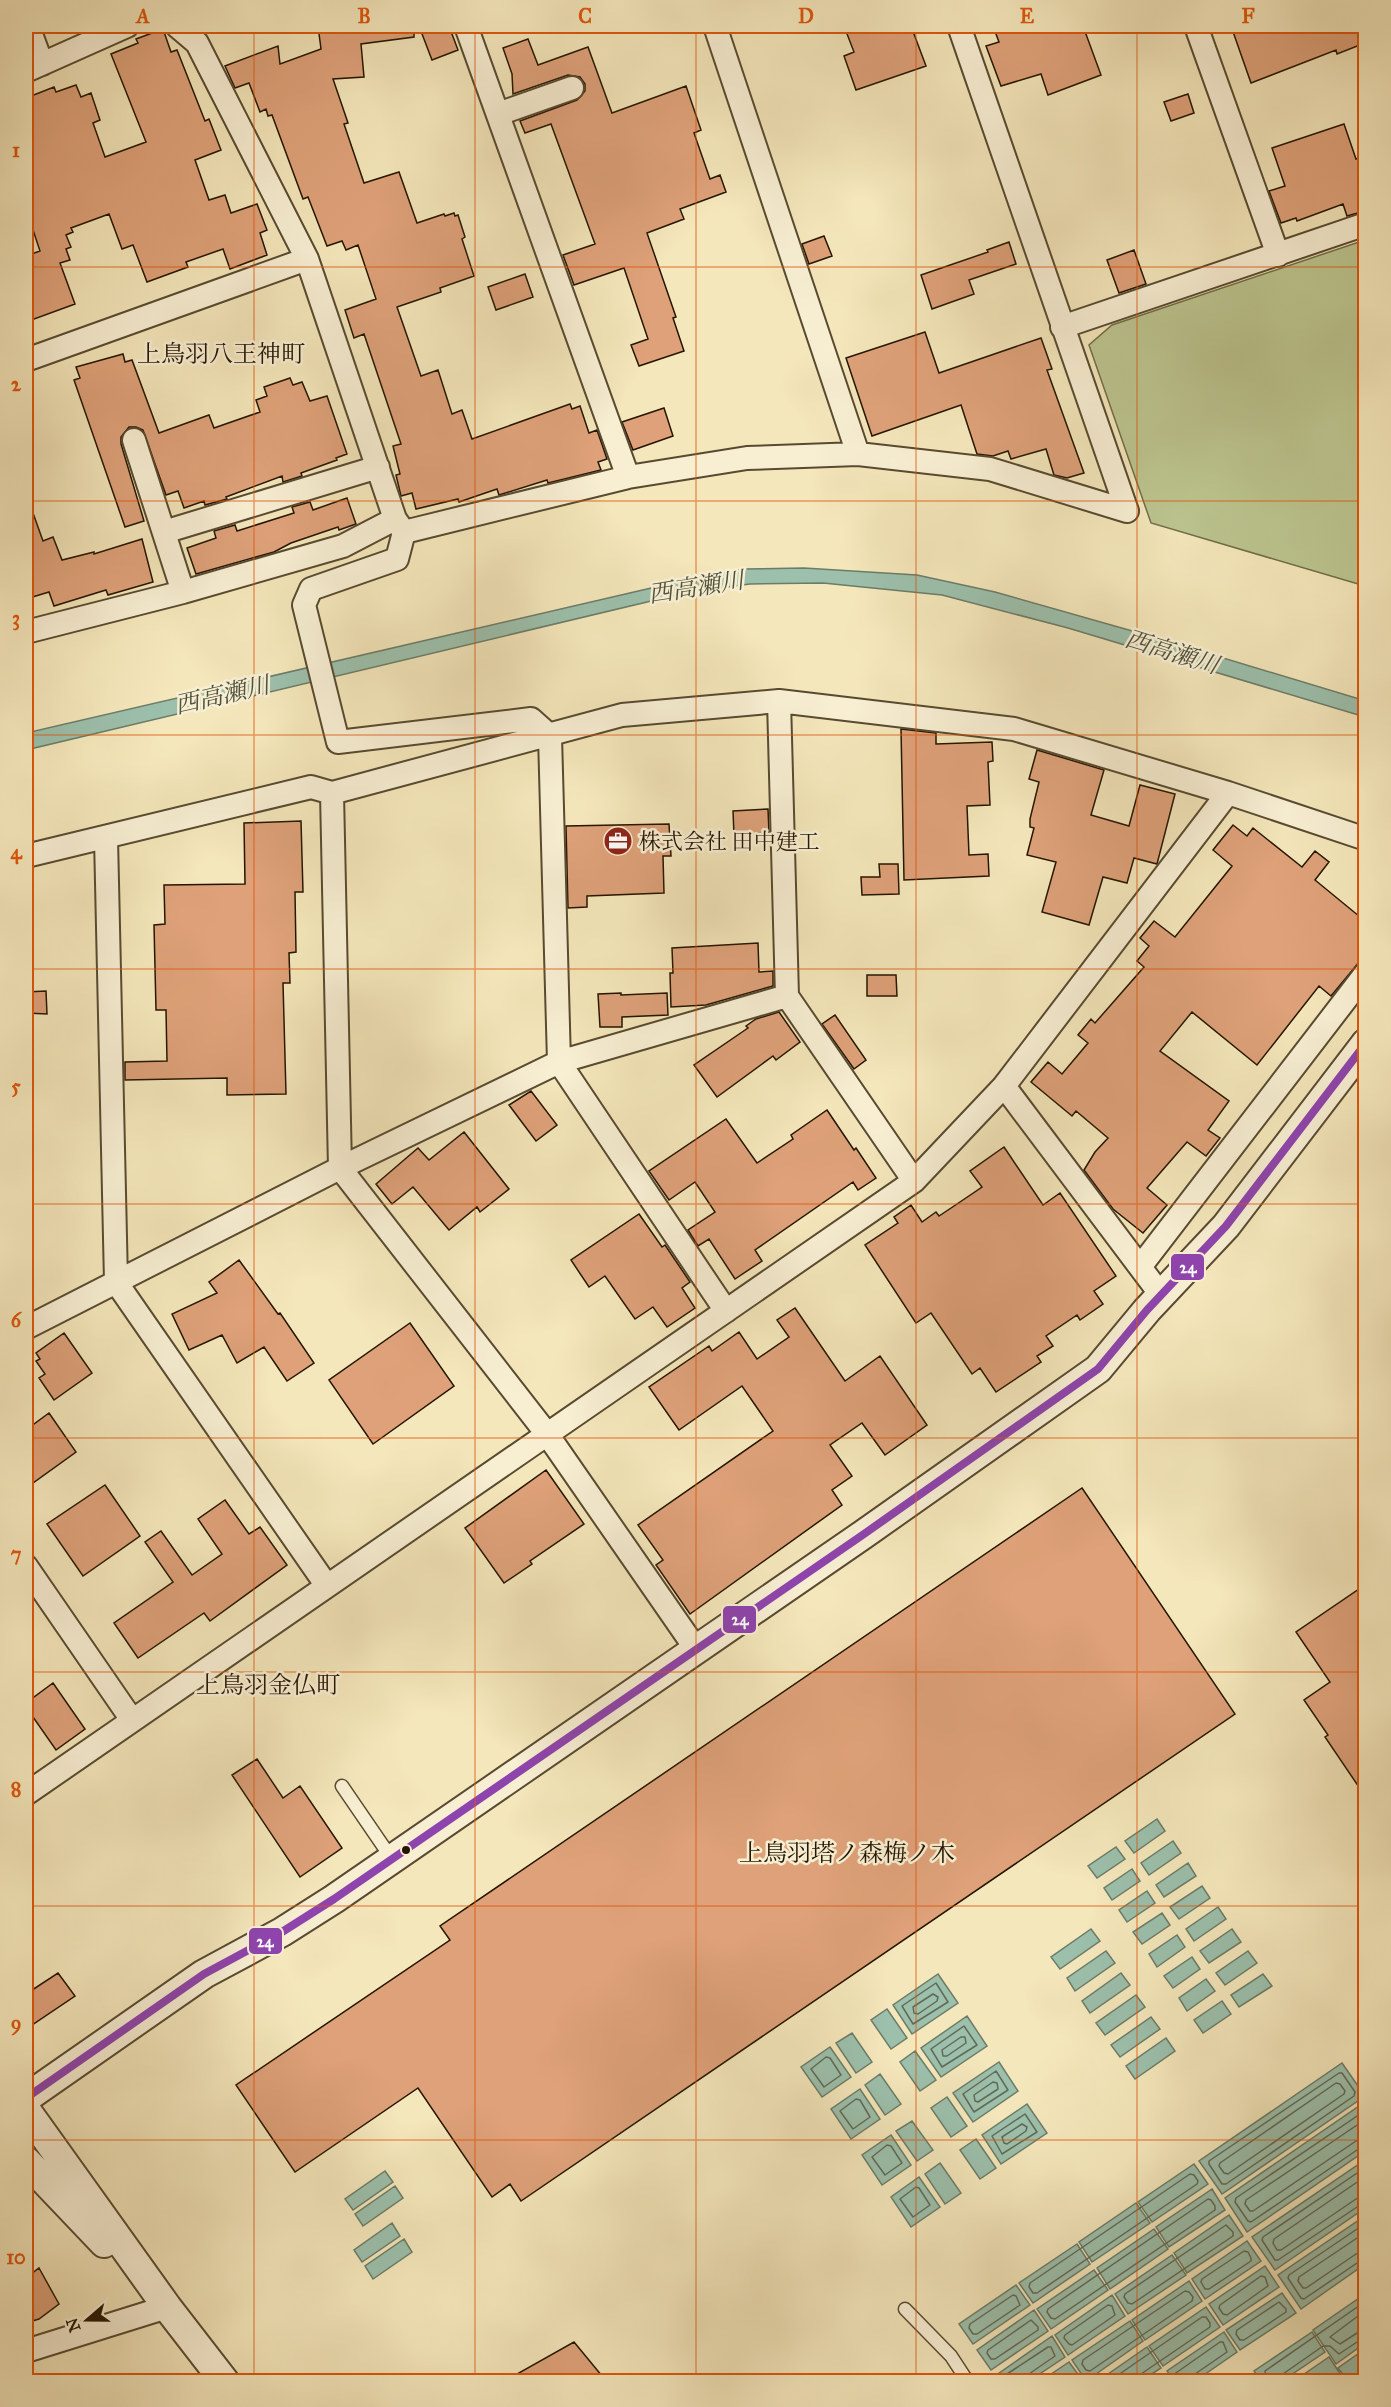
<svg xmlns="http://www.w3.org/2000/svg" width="1391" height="2407" font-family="'IM FELL Great Primer','Noto Serif JP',serif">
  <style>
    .green { fill: #bcc58f; stroke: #706d48; stroke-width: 1.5 }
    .water { fill: #9cc0ac; stroke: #6c7c68; stroke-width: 1.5 }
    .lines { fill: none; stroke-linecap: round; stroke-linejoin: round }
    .shore { stroke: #606a56; stroke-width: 1.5 }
    .building { fill: #dea179; stroke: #241501; stroke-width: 1.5 }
    .service-casing { stroke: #584a30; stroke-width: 15 }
    .minor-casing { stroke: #584a30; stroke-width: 26 }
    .tertiary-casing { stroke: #584a30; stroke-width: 32 }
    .service { stroke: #f8efd3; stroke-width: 12 }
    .minor { stroke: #f8efd3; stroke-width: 22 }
    .tertiary { stroke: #f8efd3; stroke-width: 28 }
    .bus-1-casing { stroke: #f8efd3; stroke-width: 12 }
    .bus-1 { stroke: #8e44ad; stroke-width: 8 }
    .grid { fill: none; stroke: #de560b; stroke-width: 1.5; stroke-opacity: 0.55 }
    .bus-dot { fill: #241501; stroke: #f8efd3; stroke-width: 2 }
    .labels { text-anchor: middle; stroke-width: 5; stroke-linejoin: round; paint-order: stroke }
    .poi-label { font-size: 22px; fill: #241501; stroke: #f8efd3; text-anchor: start }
    .neighbourhood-label { font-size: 24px; fill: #241501; stroke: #f8efd3 }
    .water-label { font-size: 24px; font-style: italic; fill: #4e513d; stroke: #f8efd3 }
    .line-badge { stroke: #f8efd3; stroke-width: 2 }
    .badge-label { font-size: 16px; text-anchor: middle; font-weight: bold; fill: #fff }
    .neatline { fill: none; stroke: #de560b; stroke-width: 2 }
    .grid-label { font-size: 20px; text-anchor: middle; font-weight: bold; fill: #de560b }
  </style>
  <rect width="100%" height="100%" fill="#f4e7bb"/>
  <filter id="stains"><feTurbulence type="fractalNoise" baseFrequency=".00333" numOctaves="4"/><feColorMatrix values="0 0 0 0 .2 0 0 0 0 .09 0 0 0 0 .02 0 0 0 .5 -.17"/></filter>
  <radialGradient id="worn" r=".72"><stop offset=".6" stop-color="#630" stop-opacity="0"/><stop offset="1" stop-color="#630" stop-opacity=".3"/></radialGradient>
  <path class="green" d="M1365,240V586L1151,523L1089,345L1112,325Z"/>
  <path class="water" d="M804,568L917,575L995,592L1157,638L1366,701L1365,717L1068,628L942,595L823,583L750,584L689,592L26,750V733L690,579L744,569Z
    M1157,1819L1165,1831L1134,1853L1125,1841Z
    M1173,1841L1181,1853L1149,1875L1141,1863Z
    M1116,1847L1125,1859L1097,1878L1088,1866Z
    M1188,1863L1196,1876L1164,1897L1156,1885Z
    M1132,1869L1140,1881L1112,1900L1104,1888Z
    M1202,1886L1210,1898L1179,1919L1170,1907Z
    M1147,1891L1155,1903L1127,1922L1119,1910Z
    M1218,1907L1226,1919L1194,1941L1186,1929Z
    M1162,1913L1170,1925L1142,1944L1133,1932Z
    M1091,1929L1100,1941L1060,1969L1051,1957Z
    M1232,1929L1241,1942L1209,1963L1200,1951Z
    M1177,1935L1185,1947L1157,1967L1149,1954Z
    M1106,1951L1115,1963L1075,1991L1067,1978Z
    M1248,1951L1257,1963L1225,1985L1216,1973Z
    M1192,1957L1200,1969L1173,1988L1164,1976Z
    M1121,1973L1130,1985L1090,2013L1082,2001Z
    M938,1974L958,2003L912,2034L893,2005Z
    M1263,1974L1272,1986L1239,2007L1231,1995Z
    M1206,1979L1215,1991L1187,2011L1179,1998Z
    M1136,1995L1145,2007L1105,2035L1096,2023Z
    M1222,2001L1231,2014L1203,2033L1194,2020Z
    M887,2009L907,2038L891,2049L871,2020Z
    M967,2016L987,2046L941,2077L921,2048Z
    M1151,2017L1160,2029L1120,2057L1111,2045Z
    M852,2033L872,2062L856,2073L836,2043Z
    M1166,2038L1175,2051L1135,2079L1126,2066Z
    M830,2047L851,2077L822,2097L801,2067Z
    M915,2051L936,2080L920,2091L900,2062Z
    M999,2062L1018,2091L973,2122L953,2093Z
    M1342,2063L1365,2096L1222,2194L1199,2161Z
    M880,2074L901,2104L885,2115L865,2085Z
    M860,2089L880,2119L851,2139L831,2109Z
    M947,2097L967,2126L951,2137L931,2108Z
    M1365,2102V2151L1247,2232L1225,2198Z
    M1027,2104L1047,2133L1001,2164L982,2135Z
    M912,2121L933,2150L917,2161L896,2131Z
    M891,2135L911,2165L882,2185L862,2155Z
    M976,2139L996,2168L980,2179L960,2150Z
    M1365,2160V2208L1275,2270L1252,2237Z
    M940,2163L961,2193L945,2204L925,2174Z
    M1194,2164L1208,2184L1152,2222L1138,2202Z
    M385,2171L393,2182L353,2210L345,2199Z
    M919,2177L940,2207L911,2227L891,2197Z
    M395,2186L403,2198L363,2226L355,2214Z
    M1212,2189L1225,2210L1169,2247L1156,2227Z
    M1136,2203L1150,2223L1092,2262L1079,2242Z
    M1229,2215L1243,2236L1187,2273L1174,2253Z
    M1365,2216V2264L1301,2309L1278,2275Z
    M392,2223L400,2236L362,2262L354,2250Z
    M1154,2229L1168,2249L1110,2289L1097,2268Z
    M404,2239L412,2252L373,2279L365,2266Z
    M1247,2241L1261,2261L1205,2299L1192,2279Z
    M1077,2244L1090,2264L1033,2303L1019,2283Z
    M1172,2255L1186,2275L1128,2314L1115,2294Z
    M1265,2266L1279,2287L1223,2325L1209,2304Z
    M1094,2270L1108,2290L1051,2329L1037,2309Z
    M1189,2281L1202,2301L1145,2340L1132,2320Z
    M1016,2285L1030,2305L973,2344L959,2324Z
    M1282,2293L1296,2313L1240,2350L1226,2330Z
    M1365,2294V2343L1336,2364L1313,2330Z
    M1112,2295L1125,2316L1068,2355L1055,2335Z
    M1206,2307L1220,2327L1163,2366L1149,2346Z
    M1034,2310L1048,2331L991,2370L977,2350Z
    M1130,2321L1143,2341L1086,2381L1072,2360Z
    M1224,2332L1237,2352L1195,2381H1174L1167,2371Z
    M1312,2332L1325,2352L1282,2381H1261L1254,2371Z
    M1052,2336L1065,2357L1029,2381H999L995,2376Z
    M1147,2347L1161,2368L1141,2381H1098Z
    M1365,2349V2381H1348L1338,2368Z
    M1329,2357L1343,2378L1337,2381H1294Z
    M1069,2362L1083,2381H1041Z"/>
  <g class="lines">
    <path class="shore" d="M936,1983L948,2002L913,2024L902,2006Z
      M933,1994L938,1997L937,2001L918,2014L914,2013L913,2007Z
      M964,2026L977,2045L942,2067L931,2049Z
      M961,2037H965L966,2043L947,2056H943L942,2050Z
      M826,2057L830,2058L841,2075L824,2087L811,2069Z
      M996,2071L1008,2090L974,2112L963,2094Z
      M1339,2073H1342L1355,2092L1354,2096L1226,2184H1222L1209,2164V2161Z
      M993,2082L997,2083L998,2089L978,2102L975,2101L974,2095Z
      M1336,2083L1340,2084L1345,2091L1344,2094L1228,2174L1224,2173L1219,2166L1220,2163Z
      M856,2099L860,2100L870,2117L853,2129L840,2111Z
      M1366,2110L1236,2198L1235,2202L1248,2221L1251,2222L1360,2148L1366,2146
      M1025,2114L1037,2132L1002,2154L992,2136Z
      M1366,2119L1246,2200L1245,2204L1250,2211H1253L1356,2141L1366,2139
      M1022,2124L1027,2127L1026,2131L1007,2144L1004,2143L1002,2137Z
      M887,2145L891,2146L902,2163L885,2175L872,2157Z
      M1366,2167L1263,2237L1262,2240L1275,2260H1278L1360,2205L1366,2204
      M1190,2174L1194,2175L1198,2181L1197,2184L1037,2293H1033L1029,2287L1030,2283Z
      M1366,2176L1274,2239L1273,2243L1277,2250H1281L1356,2199L1366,2196
      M916,2187L919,2188L930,2205L913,2217L900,2199Z
      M1208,2199L1211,2200L1215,2206V2210L1055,2319L1051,2318L1047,2312L1048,2309Z
      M1366,2223L1289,2275L1288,2278L1301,2298L1304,2299L1360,2261L1366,2260
      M1226,2225L1233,2232V2236L1132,2304L1128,2303L1124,2297L1125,2294Z
      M1366,2232L1299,2277L1298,2281L1303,2288H1306L1356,2254L1366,2252
      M1244,2251L1248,2252L1251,2258V2261L1209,2289H1205L1201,2282L1202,2279Z
      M1261,2276L1265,2277L1268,2286L1227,2315L1223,2314L1219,2308L1220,2305Z
      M1185,2291L1189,2292L1193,2297L1192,2301L1090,2371L1086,2370L1082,2364L1083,2360Z
      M1013,2295L1016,2296L1020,2305L977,2334H973L969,2328L970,2324Z
      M1279,2302L1286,2309V2312L1244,2340H1240L1236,2334L1237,2330Z
      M1108,2305L1112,2306L1115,2315L1072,2345L1069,2344L1064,2338L1065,2335Z
      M1366,2310L1330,2337L1340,2344L1357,2333L1366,2331
      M1031,2320L1038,2327V2330L995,2359H991L987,2353L988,2350Z
      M1003,2382L1004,2376L1048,2347H1051L1055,2356L1029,2374L1026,2382
      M1108,2382L1202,2317H1206L1210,2323V2327L1141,2374L1138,2382
      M1163,2382L1220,2342H1223L1227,2352L1195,2374L1192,2382
      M1266,2382L1265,2371L1366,2301
      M1280,2382L1283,2374L1323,2346H1330L1339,2354L1360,2340L1366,2339"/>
  </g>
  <path class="building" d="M318,26H414V37L361,44L364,77L333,79L348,123L344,124L364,183L399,172L417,223L444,214L445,216L454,213L455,216L458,215L465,237L462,239L474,276L440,288L441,292L397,307L421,376L438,370L452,414L462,410L472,439L570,404L572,409L580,406L589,433L597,430L607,459L598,462L601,470L548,483L547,480L499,495L497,489L459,502L458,499L416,509L412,493L401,496L396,475L400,474L393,446L401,444L364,334L354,338L345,310L376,299L358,245L346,250L342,241L327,246L308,197L303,199L272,115L268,116L266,109L260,112L249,83L235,88L225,66L278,46L280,64L321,49Z
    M419,26H449L458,50L432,60Z
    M844,26H911L926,66L856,90L844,56L854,52Z
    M993,26H1083L1101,75L1048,95L1041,74L1001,86L986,46L999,42Z
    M1231,26H1365V43L1337,54L1336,50L1251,83Z
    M163,29L171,52L177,50L205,121L209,119L221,150L195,160L209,200L225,195L231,213L257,204L267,230L260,233L267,255L230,269L223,249L186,262L188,267L147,282L133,245L122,249L109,214L71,228L73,232L66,235L71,247L66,249L70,260L60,263L75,304L26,322V256L40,251L26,209V98L54,87L56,92L76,85L81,97L91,93L100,120L93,123L105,157L146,142L111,54L138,43L136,39Z
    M528,39L538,65L588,47L612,113L686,86L701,130L694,133L710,179L720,175L726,192L680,209L684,219L647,233L676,317L673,318L684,351L639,366L631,345L648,339L624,268L574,285L563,255L595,244L551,124L525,133L520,121L577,100L585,91V84L580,77L568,75L513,94L512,74L503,48Z
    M1188,94L1194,113L1171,121L1164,102Z
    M1344,124L1356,159L1365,156V211L1347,216L1343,204L1297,221L1296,218L1281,223L1269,191L1285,186L1272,148Z
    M824,236L832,256L809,264L802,244Z
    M1009,242L1016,264L969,280L974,294L932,309L921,275L988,252L987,250Z
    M1134,250L1146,284L1119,293L1107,260Z
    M525,274L533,297L496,310L488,287Z
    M925,332L939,373L1041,338L1052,369L1047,370L1084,473L1067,478L1054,475L1046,449L1011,459L1008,451L993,456L977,454L961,405L872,436L846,358Z
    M123,354L125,362L132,360L159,433L209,415L214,428L260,412L256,400L267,396L264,387L290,378L293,385L302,382L310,401L327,396L347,454L336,458L337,460L301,473L302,476L283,482L282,476L226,497L227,499L205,505L204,501L184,508L178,491L166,495L143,430L136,427H129L121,437V444L144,521L125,527L74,380L80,378L76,367Z
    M664,408L673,436L633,450L622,422Z
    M347,498L356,524L353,525L339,530L338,527L291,543L274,552L196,574L187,548L216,538L214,531L235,525L237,531L294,513L292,507L310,502L313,510Z
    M26,499H28L43,541L53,537L62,560L94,552V554L142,539L153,582L108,595L106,590L54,606L49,592L26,599Z
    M901,729L936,733V744L992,742L993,761L988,762L990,805L967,806L969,855L988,854L989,876L904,880Z
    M1037,750L1104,770L1091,815L1129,826L1140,785L1175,794L1157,864L1134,858L1127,883L1103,877L1089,925L1042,912L1056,862L1027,855L1034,828L1030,827V819L1039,782L1029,779Z
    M768,809L769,833L734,835L733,811Z
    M301,821L303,892H295L296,952L289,953L290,983H283L286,1094L227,1095V1078L125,1080V1062L167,1061L166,1010H156L154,925L165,924L164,885L245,884L244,823Z
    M669,824L671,856H663L664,893L587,896V907L568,908L566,826Z
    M1233,825L1247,836L1253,828L1302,867L1315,851L1329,862L1315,880L1365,921V955L1331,996L1319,986L1257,1065L1192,1012L1160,1051L1229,1101L1208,1130L1220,1138L1206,1156L1187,1142L1147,1188L1167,1205L1143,1233L1113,1209L1084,1170L1095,1152L1108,1138L1076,1111L1072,1116L1031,1082L1048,1062L1062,1074L1088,1043L1078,1035L1091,1019L1095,1023L1144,967L1137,961L1149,946L1140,938L1154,921L1175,937L1232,866L1213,850Z
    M879,864H898L899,894L862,895L861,877H880Z
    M758,943L759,972L773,971V986L706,1005L671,1007L670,973H673L672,948Z
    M867,975H896L897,996H867Z
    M46,991L47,1014L26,1013V992Z
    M621,993V995L667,993L668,1015L622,1017V1027H600L598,994Z
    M779,1012L800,1042L776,1060L773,1056L717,1097L694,1065L748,1028L746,1026L756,1019Z
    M835,1015L866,1060L854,1069L822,1024Z
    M531,1091L557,1125L536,1141L509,1105Z
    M827,1110L854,1150L856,1148L876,1178L858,1190L853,1182L755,1250L762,1261L735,1279L709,1239L698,1246L688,1230L715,1212L695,1182L669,1200L649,1171L726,1119L757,1163L793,1139L791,1135Z
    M464,1132L509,1189L480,1212L477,1207L449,1230L413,1187L392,1204L376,1184L418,1148L429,1160Z
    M1004,1147L1043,1205L1060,1193L1116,1276L1094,1291L1103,1304L1080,1320L1077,1315L1046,1336L1053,1346L1037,1356L1041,1362L996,1392L980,1368L972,1374L931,1313L916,1323L865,1245L898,1223L894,1217L911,1205L922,1222L936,1212L939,1216L957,1204L982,1187L970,1171Z
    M639,1214L662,1247L665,1245L690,1282L682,1288L695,1308L667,1327L653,1307L635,1319L605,1276L589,1287L571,1260Z
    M239,1260L278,1314L280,1313L314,1363L287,1381L264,1347L237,1363L222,1335L189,1350L172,1314L217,1293L209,1282Z
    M795,1308L845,1381L880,1356L927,1425L885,1455L862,1423L830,1445L852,1476L832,1490L842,1505L690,1614L656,1565L663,1560L638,1525L773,1431L742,1386L679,1430L649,1387L709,1346L712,1351L739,1332L757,1359L789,1337L777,1320Z
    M410,1323L454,1386L373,1444L329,1380Z
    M64,1333L92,1373L54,1400L39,1378L45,1374L36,1361L40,1359L36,1353Z
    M49,1413L76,1452L26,1488V1430Z
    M546,1470L584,1524L530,1561L532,1564L504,1583L465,1528Z
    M105,1485L140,1536L83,1576L47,1524Z
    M1082,1488L1235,1714L521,2201L510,2184L492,2197L418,2088L295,2172L236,2085L450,1940L440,1926Z
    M225,1500L249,1534L260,1527L287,1565L210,1621L204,1613L138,1658L114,1623L173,1582L145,1542L161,1531L192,1575L222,1554L198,1519Z
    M1365,1585V1796L1325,1737L1328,1735L1304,1700L1330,1682L1296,1632Z
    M53,1683L85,1729L56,1750L26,1707V1703Z
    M257,1759L283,1798L300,1786L342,1848L300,1877L232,1775Z
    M58,1973L75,1996L26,2029V1994Z
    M39,2268L59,2304L39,2319L26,2323V2278Z
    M574,2342L607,2382H503Z"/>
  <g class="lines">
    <g class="service-casing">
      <path id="service" d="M342,1786L392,1859
        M905,2309L951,2356L968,2382"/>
    </g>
    <g class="minor-casing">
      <path id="minor" d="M28,26L42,64
        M177,26L197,43L307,259L395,519L404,532
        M466,26L628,477
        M715,26L858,454
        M959,26L1127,511
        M1196,26L1278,255
        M26,71L127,26
        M498,114L572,88
        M1062,327L1366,224
        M26,360L307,259
        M134,440L183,592
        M164,532L378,467
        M26,632L183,592L343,546L395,519
        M779,701L787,996L914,1181
        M332,793L340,1168L547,1434L696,1649
        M106,838L116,1282L327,1586
        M26,856L311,787L332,793L622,715L779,701L1014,729L1228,793L1366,839
        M1004,1086L1161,1295
        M1140,1267L1366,973
        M726,1311L559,1062L550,736L531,719L338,742L304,605L311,589L397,559L404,532L628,477L747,458L858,454L990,469L1127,511
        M26,1328L340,1168L559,1062L787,996
        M26,1566L132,1720
        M26,1794L914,1181L1004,1086L1228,793
        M26,2351L167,2307"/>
    </g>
    <g class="tertiary-casing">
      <path id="tertiary" d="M26,2098L204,1974L282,1932L334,1899L864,1534L1098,1369L1147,1310L1226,1226L1366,1043
        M26,2110L167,2307L225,2382
        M26,2161L104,2243"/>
    </g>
    <use href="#service" class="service"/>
    <use href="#minor" class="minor"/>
    <use href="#tertiary" class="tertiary"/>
    <g class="bus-1-casing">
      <path id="bus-1" d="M26,2098L204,1974L282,1932L334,1899L864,1534L1098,1369L1147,1310L1226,1226L1366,1043"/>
    </g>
    <use href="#bus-1" class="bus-1"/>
  </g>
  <path class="grid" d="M254,26V2382M475,26V2382M696,26V2382M916,26V2382M1137,26V2382M26,267H1366M26,501H1366M26,735H1366M26,969H1366M26,1204H1366M26,1438H1366M26,1672H1366M26,1906H1366M26,2140H1366"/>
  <defs>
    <g id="office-disc" transform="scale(1.5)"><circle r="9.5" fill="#8f2418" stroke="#f8efd3"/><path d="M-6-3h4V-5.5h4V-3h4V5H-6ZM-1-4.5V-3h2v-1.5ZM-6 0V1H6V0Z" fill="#fff"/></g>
  </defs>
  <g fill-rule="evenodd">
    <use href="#office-disc" x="618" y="841"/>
  </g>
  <circle class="bus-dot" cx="406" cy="1850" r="5"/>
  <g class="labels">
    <g class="poi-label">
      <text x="639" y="849">株式会社 田中建工</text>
    </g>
    <g class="neighbourhood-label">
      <text x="221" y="362">上鳥羽八王神町</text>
      <text x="268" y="1693">上鳥羽金仏町</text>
      <text x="847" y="1861">上鳥羽塔ノ森梅ノ木</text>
    </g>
    <g class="water-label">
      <text transform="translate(696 587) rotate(-9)" y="8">西高瀬川</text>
      <text transform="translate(1172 652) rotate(17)" y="8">西高瀬川</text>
      <text transform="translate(222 695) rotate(-13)" y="8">西高瀬川</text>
    </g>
  </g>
  <g class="line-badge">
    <rect x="1170" y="1253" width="35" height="28" rx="6" fill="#8e44ad"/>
    <rect x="722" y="1605" width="35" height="29" rx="6" fill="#8e44ad"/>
    <rect x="248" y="1927" width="35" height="28" rx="6" fill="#8e44ad"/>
  </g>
  <g class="badge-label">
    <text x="1188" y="1273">24</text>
    <text x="740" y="1625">24</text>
    <text x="265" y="1947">24</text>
  </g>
  <rect width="1391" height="2407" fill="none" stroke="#f4e7bb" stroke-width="66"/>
  <g transform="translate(87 2320) rotate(250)" stroke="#f8efd3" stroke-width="4.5" paint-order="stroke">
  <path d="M0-4.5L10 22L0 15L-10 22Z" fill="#241501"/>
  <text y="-9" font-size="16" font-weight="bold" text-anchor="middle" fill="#241501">N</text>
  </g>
  <rect x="33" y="33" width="1325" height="2341" class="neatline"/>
  <g class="grid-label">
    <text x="143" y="23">A</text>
    <text x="364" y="23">B</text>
    <text x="585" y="23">C</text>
    <text x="806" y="23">D</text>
    <text x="1027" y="23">E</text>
    <text x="1248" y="23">F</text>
    <text x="16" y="157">1</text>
    <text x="16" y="391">2</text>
    <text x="16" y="625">3</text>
    <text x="16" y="859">4</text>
    <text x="16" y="1093">5</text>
    <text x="16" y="1327">6</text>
    <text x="16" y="1561">7</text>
    <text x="16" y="1796">8</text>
    <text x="16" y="2030">9</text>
    <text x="16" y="2264">10</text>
  </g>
  <rect width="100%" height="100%" filter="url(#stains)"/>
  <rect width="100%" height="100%" fill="url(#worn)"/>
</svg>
